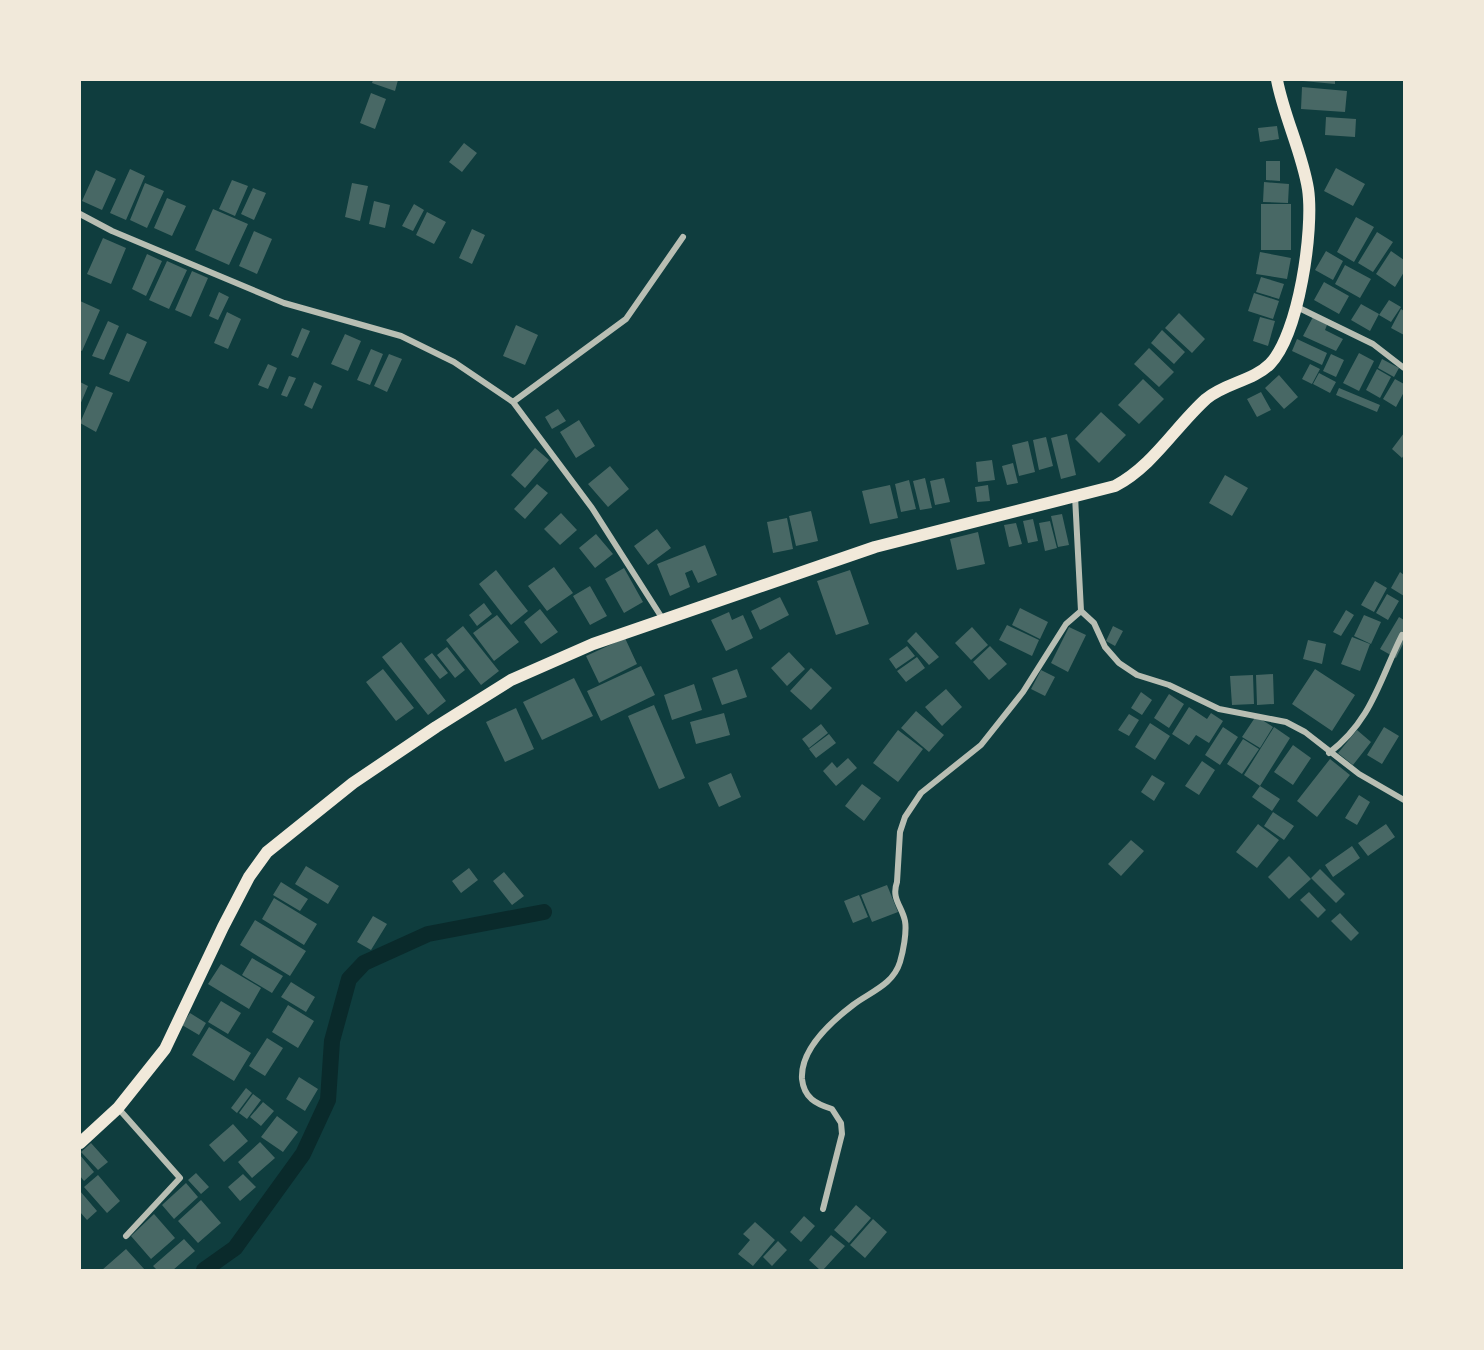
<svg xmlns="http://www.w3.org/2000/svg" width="1484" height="1350" font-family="'Roboto Condensed',sans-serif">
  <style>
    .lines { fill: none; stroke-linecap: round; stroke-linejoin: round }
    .canal { stroke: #0a2a2b; stroke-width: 16 }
    .building { fill: #486865 }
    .minor { stroke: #b8beb3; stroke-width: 6 }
    .secondary { stroke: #f1e9da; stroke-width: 12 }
  </style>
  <rect width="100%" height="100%" fill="#0f3d3e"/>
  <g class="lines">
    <path class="canal" d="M204,1270L235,1248L303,1154L328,1100L332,1041L349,979L364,963L428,934L544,912"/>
  </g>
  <path class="building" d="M373,80H398L395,91L372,83Z
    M1303,80H1335V84L1303,81Z
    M1302,87L1347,91L1345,112L1301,109Z
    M371,93L386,99L375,129L360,123Z
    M1326,117L1356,119L1355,137L1325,135Z
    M1277,126L1279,139L1260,142L1258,128Z
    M464,143L477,153L462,172L449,162Z
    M1266,161H1280V181L1266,180Z
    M1336,168L1365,184L1353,206L1324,191Z
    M130,169L145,176L126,220L110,213Z
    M96,170L116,179L102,210L82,201Z
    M232,180L248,186L235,216L219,209Z
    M1264,182L1289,184L1288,203L1263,202Z
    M145,183L164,191L147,228L130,220Z
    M352,183L368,186L360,221L345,217Z
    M253,188L266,193L254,220L241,214Z
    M167,198L186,206L172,236L154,228Z
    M374,201L390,205L385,228L369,224Z
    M414,204L424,210L413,231L402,226Z
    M1261,204H1291V250H1261Z
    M213,209L248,224L229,265L195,250Z
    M427,212L446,222L434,244L416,235Z
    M1356,217L1374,227L1354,262L1337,252Z
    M472,229L485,235L472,264L459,258Z
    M254,231L272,239L257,274L239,266Z
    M1377,232L1393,242L1373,272L1358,263Z
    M103,238L126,248L111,284L87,274Z
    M1326,251L1343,261L1333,280L1315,270Z
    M1391,251L1404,260V272L1395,287L1376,274Z
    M1260,252L1291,258L1287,279L1256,274Z
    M147,254L162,261L146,296L132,289Z
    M167,261L187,270L169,309L149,300Z
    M1345,265L1371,279L1360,298L1335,284Z
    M192,271L208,278L191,317L175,310Z
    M1261,277L1284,284L1279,299L1256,292Z
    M1324,282L1349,296L1339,314L1314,300Z
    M219,292L229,297L218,320L209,316Z
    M1254,293L1279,301L1273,319L1248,311Z
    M1389,300L1401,307L1391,322L1379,315Z
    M80,301L100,310L82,351L80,350Z
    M1361,304L1379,314L1370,331L1351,320Z
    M1401,309L1404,311V335L1391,328Z
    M227,312L241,319L228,349L214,343Z
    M1179,313L1205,339L1192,353L1165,328Z
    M1260,317L1275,321L1268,346L1253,341Z
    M1313,317L1327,325L1325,330L1343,339L1336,351L1303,336Z
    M108,321L119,326L104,360L92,356Z
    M516,325L538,335L525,365L503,356Z
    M302,328L310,331L298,358L291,355Z
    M1162,330L1185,352L1174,364L1151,343Z
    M127,333L147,342L129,382L109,374Z
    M345,334L361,341L348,371L331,364Z
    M1297,339L1327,353L1322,365L1292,351Z
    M1149,348L1174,372L1159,387L1134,364Z
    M371,349L383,354L370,385L357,380Z
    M1359,353L1374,361L1359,391L1343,383Z
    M389,354L402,359L387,392L374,386Z
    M1331,354L1344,360L1336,377L1323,371Z
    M1382,359L1399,368L1394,377L1378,368Z
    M268,364L277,368L268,389L258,385Z
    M1310,364L1320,369L1312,384L1302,379Z
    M1377,369L1391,377L1380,398L1366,390Z
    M1319,373L1336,382L1330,393L1313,384Z
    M1279,375L1298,397L1284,409L1265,388Z
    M289,376L296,378L287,397L281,395Z
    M1143,379L1164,399L1139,424L1118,405Z
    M1395,379L1404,384V392L1396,407L1383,399Z
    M80,382L88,386L80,405Z
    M314,382L322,386L312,409L304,405Z
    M96,386L113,393L96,432L80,423Z
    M1339,388L1380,405L1377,412L1336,395Z
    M1261,392L1271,410L1257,417L1247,399Z
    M558,409L566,421L552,429L545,417Z
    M1101,412L1126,435L1099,463L1075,439Z
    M579,420L595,446L576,458L560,432Z
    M1404,433V455L1402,458L1392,449Z
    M1067,434L1076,475L1061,479L1051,438Z
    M1046,437L1053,466L1039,470L1033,440Z
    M1028,441L1035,472L1019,476L1012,445Z
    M535,448L549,460L525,488L511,475Z
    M992,460L995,480L978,482L976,462Z
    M1013,463L1018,483L1007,485L1002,466Z
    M610,466L629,489L608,507L588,484Z
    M1225,475L1248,488L1232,516L1209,503Z
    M925,478L932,508L920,510L913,481Z
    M944,478L950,502L935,505L930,481Z
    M909,480L916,509L901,512L895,484Z
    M537,484L548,493L525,519L514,509Z
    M890,485L898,518L870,524L862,491Z
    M988,485L990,501L977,502L975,487Z
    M811,511L818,541L796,546L789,516Z
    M561,513L577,530L560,545L544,529Z
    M1062,514L1069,545L1058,547L1051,516Z
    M787,518L793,549L773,553L767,522Z
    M1033,519L1038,541L1028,543L1023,521Z
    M1050,521L1057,548L1045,551L1039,523Z
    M1016,523L1022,544L1009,547L1004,525Z
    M657,529L671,548L648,565L634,546Z
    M978,532L985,564L957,570L950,539Z
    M596,534L613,554L595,568L579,548Z
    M705,545L717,575L698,583L692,570L685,573L690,587L670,596L657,564Z
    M554,567L573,593L547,611L528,586Z
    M624,568L643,602L624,613L605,579Z
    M496,570L528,611L511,625L479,584Z
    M850,570L869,624L836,635L817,581Z
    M1400,572L1404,575V596L1391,588Z
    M1375,581L1387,588L1374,612L1361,605Z
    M590,586L607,616L590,625L573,596Z
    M1387,594L1399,601L1388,620L1376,613Z
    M780,597L789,615L760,630L751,611Z
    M484,603L492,614L477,626L469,615Z
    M1020,608L1048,622L1040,639L1012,625Z
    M540,609L558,632L541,644L524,622Z
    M1346,610L1354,615L1341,636L1333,632Z
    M729,612L732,620L743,615L753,638L726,651L711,620Z
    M497,615L519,642L494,661L473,633Z
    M1364,615L1381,622L1371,644L1354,636Z
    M1399,617L1404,620V642L1396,658L1380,649Z
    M1007,625L1039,640L1032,656L999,640Z
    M463,626L499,671L481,685L446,640Z
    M1113,626L1123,631L1115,646L1106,641Z
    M972,627L988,645L971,660L955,643Z
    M1069,627L1086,635L1068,672L1051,663Z
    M916,632L939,657L929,665L907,641Z
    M1352,637L1370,644L1360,671L1341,664Z
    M625,638L637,664L599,683L586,656Z
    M1308,640L1326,644L1322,664L1303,659Z
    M401,642L446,701L428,715L382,657Z
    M907,646L915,656L896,669L889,659Z
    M990,646L1007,664L989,680L973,662Z
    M447,647L465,670L455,678L437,655Z
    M789,652L805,669L787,686L771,668Z
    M432,653L448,673L440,679L424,659Z
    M917,657L925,668L906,682L897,671Z
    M641,666L655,695L601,721L587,691Z
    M811,668L832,688L811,710L790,691Z
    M383,669L414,708L396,721L366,682Z
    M737,669L747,697L722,705L712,678Z
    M1315,669L1355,695L1332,731L1292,704Z
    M1041,670L1055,677L1045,696L1031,689Z
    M1273,674L1274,704L1257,705L1256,675Z
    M1253,675L1254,704L1232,705L1230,676Z
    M574,678L593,716L542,740L523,702Z
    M694,684L702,710L672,720L664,695Z
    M946,689L962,707L942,726L925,707Z
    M1141,692L1152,700L1142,715L1131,708Z
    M1169,694L1184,704L1169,728L1154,718Z
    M654,705L685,778L659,789L628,716Z
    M1189,707L1207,719L1211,713L1223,721L1209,743L1196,735L1189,745L1172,734Z
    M516,708L534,749L505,762L486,722Z
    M916,711L944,735L929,752L901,728Z
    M724,713L730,735L696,744L690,722Z
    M1129,714L1139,720L1129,736L1118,730Z
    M1256,716L1273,727L1260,748L1242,737Z
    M1150,723L1170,736L1155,760L1135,747Z
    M821,724L828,733L809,748L802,739Z
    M1223,727L1238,737L1220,765L1205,755Z
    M1274,727L1290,738L1260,786L1280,799L1272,811L1252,797L1260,786L1244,775Z
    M1384,727L1399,736L1382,764L1367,755Z
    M898,730L923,749L898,782L873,763Z
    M1357,730L1371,742L1353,765L1338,753Z
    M829,734L836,743L816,758L809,749Z
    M1243,739L1259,749L1242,774L1227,764Z
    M1293,745L1311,758L1293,785L1274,772Z
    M848,758L857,768L836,786L823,771L832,762L837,768Z
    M1330,759L1350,775L1317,817L1297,801Z
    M1202,761L1215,770L1199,795L1185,786Z
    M731,773L741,797L719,807L708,783Z
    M1152,775L1165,783L1154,801L1141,792Z
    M862,784L881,798L864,821L845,806Z
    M1359,795L1370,802L1357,825L1345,818Z
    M1273,812L1294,826L1284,840L1264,826Z
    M1258,824L1279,840L1257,868L1236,852Z
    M1386,824L1395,837L1368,856L1358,843Z
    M1131,840L1144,851L1121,876L1108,864Z
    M1352,846L1360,858L1333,877L1325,865Z
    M1289,856L1311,879L1289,899L1268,877Z
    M306,866L339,886L328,904L295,884Z
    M469,868L478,880L461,893L452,881Z
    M1320,869L1345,894L1336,903L1311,878Z
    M504,872L524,896L512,905L493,881Z
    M281,882L308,899L300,911L273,895Z
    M887,885L898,912L872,922L861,895Z
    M1309,892L1326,910L1318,918L1300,900Z
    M859,895L868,917L853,923L844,901Z
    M274,898L317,924L304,945L262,919Z
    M1340,913L1359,933L1351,941L1331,921Z
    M373,916L387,924L371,950L357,942Z
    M255,920L306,951L290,976L240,945Z
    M252,958L283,976L272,993L242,975Z
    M221,964L261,988L249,1009L208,984Z
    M291,982L315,997L306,1012L281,997Z
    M221,1001L241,1013L228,1034L208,1022Z
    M288,1005L314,1021L298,1048L272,1032Z
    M190,1013L206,1023L199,1035L182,1025Z
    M209,1027L251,1053L234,1081L192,1055Z
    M267,1038L283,1048L265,1076L249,1066Z
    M299,1077L318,1089L305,1111L286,1099Z
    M246,1088L252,1093L237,1113L231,1108Z
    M253,1094L261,1100L247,1119L239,1113Z
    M263,1102L274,1111L261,1126L250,1117Z
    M277,1116L298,1132L283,1152L261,1137Z
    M233,1124L248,1141L224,1162L209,1145Z
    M260,1142L275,1158L252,1178L238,1162Z
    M91,1143L108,1162L98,1170L81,1152Z
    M80,1155L94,1172L84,1181L80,1176Z
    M196,1173L209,1187L201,1194L188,1180Z
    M243,1174L256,1187L240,1201L228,1187Z
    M98,1175L120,1201L107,1213L84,1187Z
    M186,1183L198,1197L174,1219L162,1205Z
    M80,1191L97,1211L87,1220L80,1212Z
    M201,1200L221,1223L198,1243L178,1221Z
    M856,1205L871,1218L849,1243L834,1230Z
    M154,1214L175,1238L151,1259L131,1236Z
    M804,1216L815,1226L801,1242L790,1232Z
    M873,1219L887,1232L865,1258L850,1245Z
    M755,1222L775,1240L753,1266L738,1254L750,1240L743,1234Z
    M831,1235L845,1246L823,1270H820L809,1260Z
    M184,1239L195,1251L173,1270H157L153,1266Z
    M778,1241L787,1250L772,1266L763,1257Z
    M126,1249L145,1270H102Z"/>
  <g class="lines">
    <path class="minor" d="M80,214L112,231L284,303L401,336L454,362L513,402L592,508L664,621
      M1297,307L1373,344L1404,368
      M513,402L626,319L683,237
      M1075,496L1081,611L1094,623L1105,647L1119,663L1137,675L1169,685L1219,709L1286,722L1305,732L1359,774L1404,800
      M1329,753C1372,720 1379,681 1402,635
      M118,1108L180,1178L126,1236
      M823,1209L842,1134L841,1123L832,1109C816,1104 804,1098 802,1079C800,1049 832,1021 853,1005C870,992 893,985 900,962C903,952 907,932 905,921C902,906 891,899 897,882L900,832L905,817L921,793L981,745L1023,692L1066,624L1081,611"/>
    <path class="secondary" d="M80,1143L118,1108L165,1049L223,927L249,877L267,852L353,783L436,727L511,680L593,644L875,547L1115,486C1153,466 1175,427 1206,399C1225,383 1253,381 1270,364C1299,334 1314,229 1308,189C1302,152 1284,117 1277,80"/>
  </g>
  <rect width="1484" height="1350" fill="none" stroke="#f1e9da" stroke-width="162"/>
</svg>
